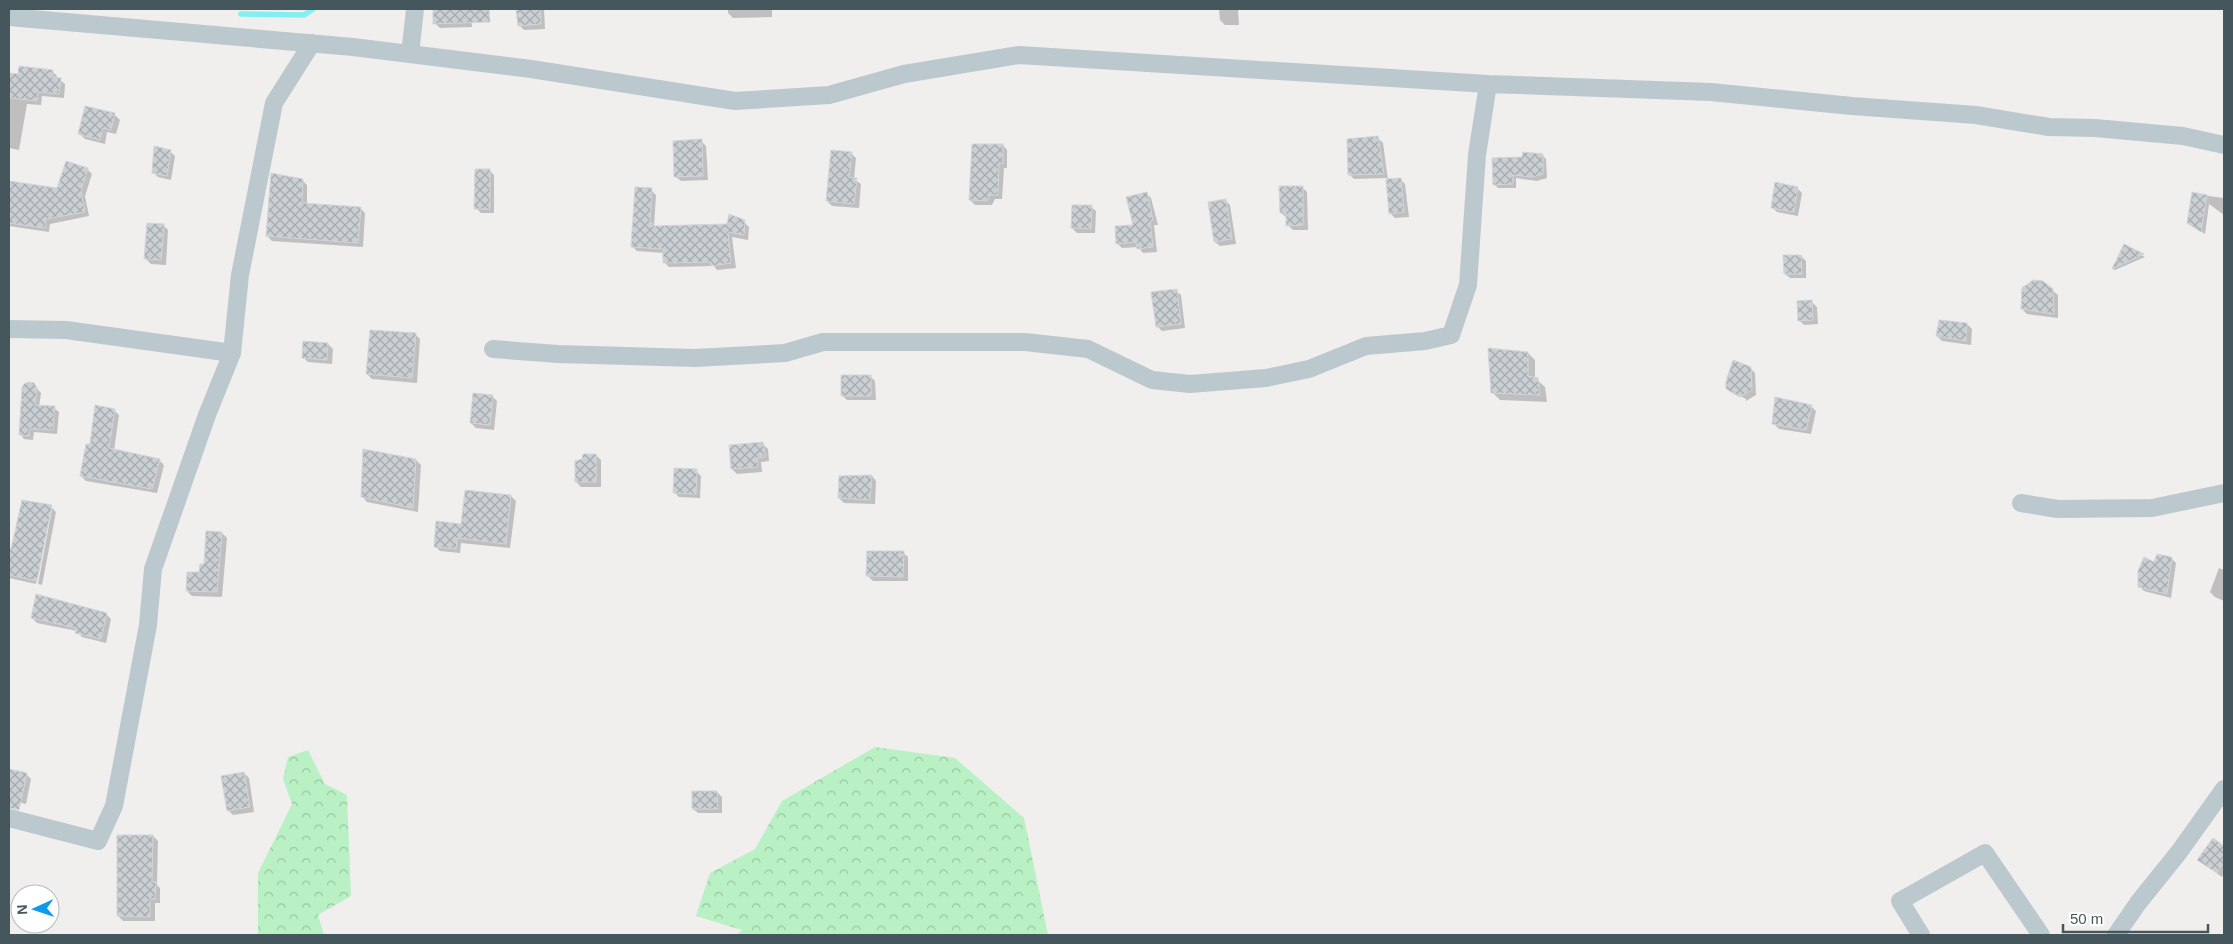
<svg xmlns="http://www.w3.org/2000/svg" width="2233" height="944" font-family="Arial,sans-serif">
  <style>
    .forest { fill: url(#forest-crowns) }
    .shadow { fill: #0003 }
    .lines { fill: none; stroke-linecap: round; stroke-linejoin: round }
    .stream { stroke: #83eff1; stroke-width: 5.5 }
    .building { fill: url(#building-cross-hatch); stroke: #d1d6da }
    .minor { stroke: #bbc9ce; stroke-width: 18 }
  </style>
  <defs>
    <pattern id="forest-crowns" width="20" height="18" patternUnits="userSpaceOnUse" patternTransform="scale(1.25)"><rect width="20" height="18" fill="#b9f1c4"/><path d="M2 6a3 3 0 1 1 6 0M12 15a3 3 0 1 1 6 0" fill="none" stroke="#98c6a2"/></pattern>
    <pattern id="building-cross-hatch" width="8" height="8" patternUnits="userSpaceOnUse" patternTransform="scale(1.25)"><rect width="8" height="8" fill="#cacfd3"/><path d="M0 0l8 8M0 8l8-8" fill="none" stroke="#a6abae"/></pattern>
  </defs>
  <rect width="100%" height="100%" fill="#f1eeee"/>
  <path class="forest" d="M875,747L955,758L1024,818L1048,935H737L742,930L696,916L710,873L755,849L782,801Z
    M308,750L325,784L347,795L351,896L318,915L324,935H258V873L292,804L283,779L288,757Z"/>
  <path class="shadow" d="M434,9H471L472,27L440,28L435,23Z
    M518,9H544L545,29L524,30L519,25Z
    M728,9H772V17L733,18L728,13Z
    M1219,9H1238L1239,25H1225L1220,20Z
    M52,71L57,76L56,79L60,80L65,84L64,98L42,96L41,105L27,104L19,150L9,148V74L19,75Z
    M86,108L115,115L120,120L116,134L107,132L105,144L85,139L80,134Z
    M1378,138L1383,143L1388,180L1400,179L1405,184L1409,217L1395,218L1390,213L1387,178L1354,179L1349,174Z
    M701,141L706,146L708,180L681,181L676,177Z
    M1003,145L1007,150V168H1004L1002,199H995L992,205H975L970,200Z
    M170,151L175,156L171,180L158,177L153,172Z
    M851,153L856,158L854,179L861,184L859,208L832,206L827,201Z
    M1542,155L1546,159L1547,178L1537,181L1516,178V188H1498L1494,184L1524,158Z
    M87,169L92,174L85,196L89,216L50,224L49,232L9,226V183L58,189Z
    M489,170L494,175V213H481L476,208Z
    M302,180L307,185V205L360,208L365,213L363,247L272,241L267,236Z
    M1302,187L1307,192L1308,230H1293L1288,225L1287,218L1281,213Z
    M1797,188L1802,193L1798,216L1777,212L1772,207Z
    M651,190L656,195L654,227L728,225L744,222L749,227L748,240L732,237L736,268L717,270L714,266L669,267L664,262V253L637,251L632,246Z
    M1146,193L1151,198L1158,225H1154L1157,252L1143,253L1138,247L1122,248L1117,243L1135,226Z
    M2193,194L2224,198V215L2209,204L2205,234L2188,223Z
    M1225,200L1230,205L1236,244L1220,246L1215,242Z
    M1091,207L1096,211L1095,233H1077L1072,228Z
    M163,225L168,230L166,265L151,264L146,259Z
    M2124,246L2145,257L2115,270L2113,269Z
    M1801,256L1806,261V278H1790L1785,274Z
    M2052,290L2058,295V318L2027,314L2022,309Z
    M1176,291L1181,295L1185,328L1162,331L1157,326Z
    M1812,302L1817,307L1818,324L1804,325L1799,320Z
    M1967,324L1972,329L1971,345L1942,341L1937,336Z
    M415,334L420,339L417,383L372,379L367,374Z
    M328,344L333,349L332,364L308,362L303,357Z
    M1528,353L1535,360V378L1545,387L1547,402L1500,400L1492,392Z
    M1750,368L1755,373L1756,395L1746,401V399L1727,389Z
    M870,376L875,381L876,400H847L842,395Z
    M33,384L41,393L39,407L54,408L59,412L57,434L34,432L33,440L24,439L20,434Z
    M492,396L497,401L494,430L476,428L471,423Z
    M1811,406L1816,411L1811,434L1779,429L1774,424Z
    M114,410L119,415L114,451L159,460L164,465L157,493L86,481L81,476L91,446Z
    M763,444L768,449L769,461L761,462L762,472L737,474L732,469Z
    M596,455L601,460V487H581L576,482Z
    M416,460L421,465L418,512L367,502L362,496Z
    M696,471L701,476L700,498L679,497L674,492Z
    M872,476L876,481L875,504L844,503L839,498Z
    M511,496L516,501L510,548L461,543L460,553L440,551L435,546L462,525Z
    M51,507L56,512L42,585L38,584L52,509H50L36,584L9,578V550L12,551Z
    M222,533L227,538L222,597L192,596L187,591L205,565Z
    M903,553L908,557V581H873L868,576Z
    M2171,558L2176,563L2171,598L2144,591L2139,586L2154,564Z
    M2219,568L2224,570V601L2215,597L2210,592Z
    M106,614L111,619L106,643L82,637L77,631L37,623L32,618Z
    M9,770L26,774L31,779L26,804L9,800Z
    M244,773L249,778L254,812L233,815L228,810Z
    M717,792L722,797V813H698L693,809Z
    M153,836L158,841L157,885L160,888V903H155V921H123L118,916Z
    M2213,839L2224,847V874L2222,877L2202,862Z"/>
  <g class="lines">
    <path class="stream" d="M241,14L304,15L313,9"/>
  </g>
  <path class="building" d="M433,9H489L490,22L433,24Z
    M516,9H540L541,24L518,26Z
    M19,66L53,70L52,77L61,78L59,94L38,92L37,101L9,98V73L18,74Z
    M85,106L115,113L111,130L103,128L100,140L78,134Z
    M1378,136L1384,174L1348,175L1347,139Z
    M702,139L703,176L674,177L673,141Z
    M972,144H1003V164L999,163L998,195H990L987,201L969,200Z
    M154,146L171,150L167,176L152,173Z
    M831,150L852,152L849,177L857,178L854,204L826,201Z
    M1523,152L1543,154V174L1532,177L1513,175V184L1493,185L1492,158L1522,157Z
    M66,161L88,168L81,190L85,212L46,219L45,228L9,223V181L57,188Z
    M475,169H490V209H474Z
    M271,173L303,179L302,203L361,207L358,243L266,236Z
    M1401,178L1404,212L1389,214L1386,179Z
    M1775,182L1798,187L1794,212L1771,208Z
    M1279,186H1303V225L1286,226V213H1280Z
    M635,187L652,188L650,223H652V226L727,224L729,214L745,220L744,235L728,232L731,263L711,266V262L663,263V249L631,247Z
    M1147,192L1153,220L1150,221L1153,247L1137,249L1136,242L1116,244L1115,226L1133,225L1126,197Z
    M2192,192L2207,195L2201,232L2187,223Z
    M1226,199L1232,239L1214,242L1208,202Z
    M1072,205H1092L1091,229L1071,228Z
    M147,223L164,224L161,260L144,259Z
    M2124,244L2144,254L2112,269Z
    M1783,255H1801L1802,274H1784Z
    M2033,280L2043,281L2053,289L2054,314L2021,309L2022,288Z
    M1177,289L1181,324L1156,327L1151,292Z
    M1812,300L1813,320L1798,321L1797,301Z
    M1939,320L1967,323L1966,341L1936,336Z
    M370,330L416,333L412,378L366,374Z
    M303,341L328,343L327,360L302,358Z
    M1488,348L1528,352V376L1538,378L1540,395L1491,393Z
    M1733,360L1751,367L1752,390L1740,397L1726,389V381Z
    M841,375H871V396H841Z
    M29,382L34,383L37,388L35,405L55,406L53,430L30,429L29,436L19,435L22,388L24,384Z
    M473,393L493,395L490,425L470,423Z
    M1775,397L1812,405L1806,430L1772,424Z
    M95,405L115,409L109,448L160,459L152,489L80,476L86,444H90Z
    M763,442L765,457L757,458L758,467L731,469L729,445Z
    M363,449L416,459L413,508L361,497Z
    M583,454H596V482H575V461L582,459Z
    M674,468L697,469L696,494L673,493Z
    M872,475L870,500L838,498L839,476Z
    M465,490L511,495L506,544L457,538L456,549L434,547L436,521L461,524Z
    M22,500L52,505L37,581L9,575V549H11Z
    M206,531L222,532L217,592L186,591L187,572H199L200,564H204Z
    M867,551H904L903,577L866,576Z
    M2157,554L2172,557L2167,594L2138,587V571L2144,557L2154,562Z
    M36,594L107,613L101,639L75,633L76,628L31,618Z
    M9,769L27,773L19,810L9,808Z
    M244,772L250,807L227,811L221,776Z
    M692,791H717L718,809H692Z
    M117,835H153L152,882H156L155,899H150V917L117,916Z
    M2213,838L2224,846V862L2217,873L2197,860Z"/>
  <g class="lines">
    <path class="minor" d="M9,17L353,47L531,69L735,101L829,95L904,74L1019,55L1488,84L1711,92L1852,106L1976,115L2049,127L2095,128L2183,136L2224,145
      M410,54L415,9
      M9,329L66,330L232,353
      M493,349L558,354L695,358L785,353L823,342H1025L1088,349L1152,380L1190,384L1266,378L1309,369L1366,346L1425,341L1451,335L1468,285L1477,155L1488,84
      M2021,503L2058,509L2152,508L2224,493
      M9,818L98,841L114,806L148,625L153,569L207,415L232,353L240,275L274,103L312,43
      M1921,935L1900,901L1985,853L2041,935
      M2116,935L2138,903L2179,852L2224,789"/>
  </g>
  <rect width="2233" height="944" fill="none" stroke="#45565d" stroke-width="20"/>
  <g transform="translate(35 909) rotate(267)"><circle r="24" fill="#ffffff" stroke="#b5bbbe"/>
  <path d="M0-4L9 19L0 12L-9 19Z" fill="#0e99eb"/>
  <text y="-8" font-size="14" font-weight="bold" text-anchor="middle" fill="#45565d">N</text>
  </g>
  <path d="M2063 924v8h145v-8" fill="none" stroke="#45565d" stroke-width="2.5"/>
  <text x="2070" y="924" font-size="15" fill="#45565d" stroke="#ffffff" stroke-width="4" paint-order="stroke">50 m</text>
</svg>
